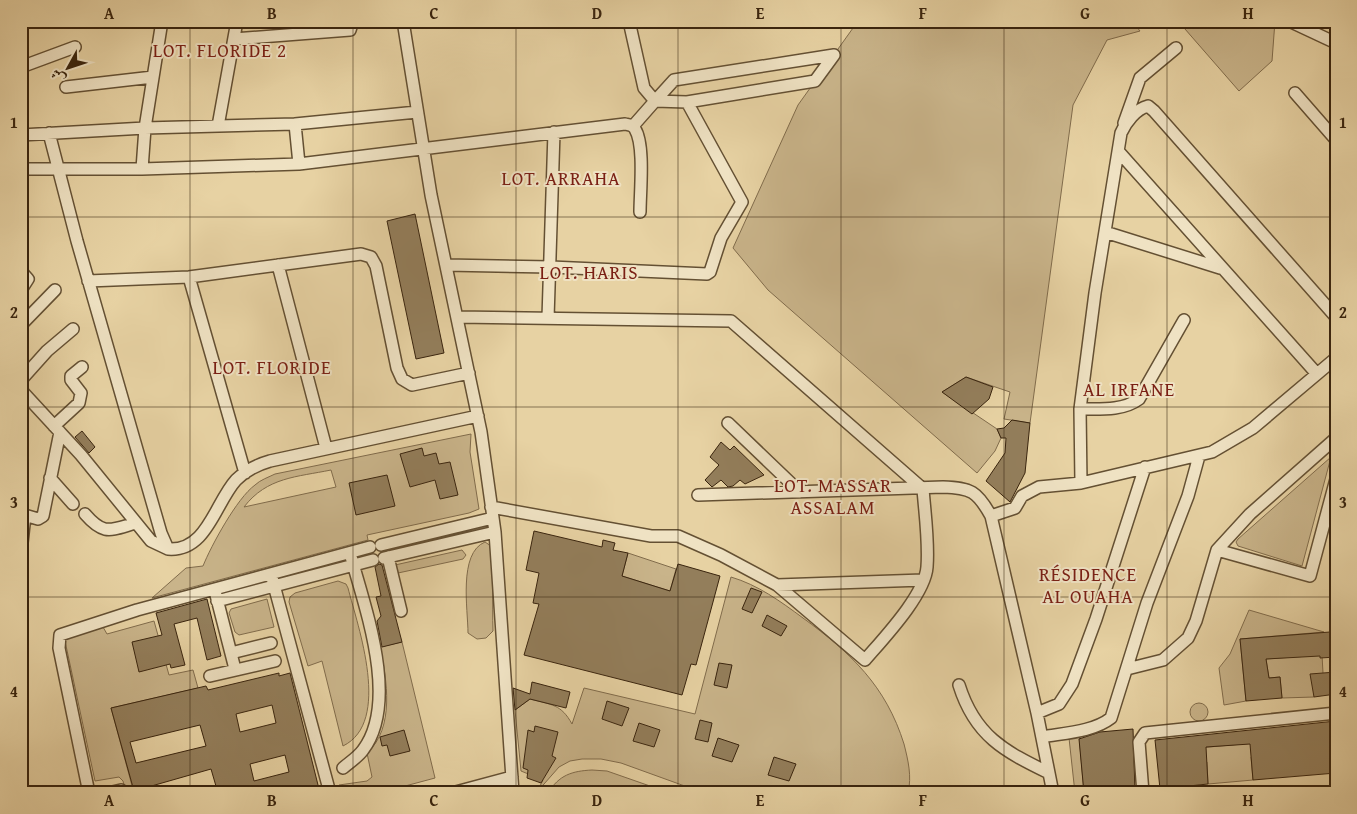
<svg xmlns="http://www.w3.org/2000/svg" width="1357" height="814" font-family="'Gentium Book Plus',Amiri,serif">
  <style>
    .green { fill: #c9b48a; stroke: #816c4c; fill-rule: evenodd }
    .building { fill: #937e5b; stroke: #39240e; fill-rule: evenodd }
    .lines { fill: none; stroke-linecap: round; stroke-linejoin: round }
    .minor-casing { stroke: #645033; stroke-width: 14 }
    .minor { stroke: #efe2c3; stroke-width: 11 }
    .grid { fill: none; stroke: #39240e; stroke-width: 1; stroke-opacity: 0.55 }
    .labels { text-anchor: middle; stroke-width: 4; stroke-linejoin: round; paint-order: stroke }
    .quarter-label { font-size: 19px; letter-spacing: 1px; fill: #7a1f14; stroke: #efe2c3 }
    .neatline { fill: none; stroke: #39240e; stroke-width: 2 }
    .grid-label { font-size: 16px; text-anchor: middle; font-weight: bold; fill: #39240e }
  </style>
  <rect width="100%" height="100%" fill="#e7d2a3"/>
  <filter id="stains"><feTurbulence type="fractalNoise" baseFrequency=".004" numOctaves="4"/><feColorMatrix values="0 0 0 0 .2 0 0 0 0 .09 0 0 0 0 .02 0 0 0 .5 -.17"/></filter>
  <radialGradient id="worn" r=".72"><stop offset=".6" stop-color="#630" stop-opacity="0"/><stop offset="1" stop-color="#630" stop-opacity=".3"/></radialGradient>
  <path class="green" d="M858,21H1132L1140,31L1107,40L1073,105L1030,423L1004,419L1010,392L966,377L942,392L997,429L1001,438L995,451L977,473L768,290L733,248L798,105Z
    M1178,21H1275L1272,61L1239,91Z
    M471,434L470,452L479,509L469,513L367,535L368,540L152,598L186,568L203,566C211,546 237,498 255,485C260,480 269,477 275,474ZM331,470L336,487L244,507C267,477 297,477 331,470Z
    M1331,457L1302,566L1238,546L1236,542L1238,539Z
    M485,542L491,546C494,574 492,603 493,631L486,638L477,639L468,633C468,610 458,553 485,542Z
    M462,550L466,555L463,559L398,573L395,565Z
    M628,553L676,569L670,591L622,576Z
    M731,577C758,585 780,601 803,618C851,653 886,686 904,744C908,760 912,776 908,793H704L621,763L601,759H582L570,761L559,767L537,792L543,780L521,771L515,710L530,699C552,705 561,704 572,724L584,688L695,714Z
    M338,581L346,584L348,588C358,627 392,722 343,746L322,661L308,666L289,602L290,597L295,593Z
    M267,599L274,627L239,635L235,632L229,613L231,609Z
    M1249,610L1324,632L1240,639L1246,701L1224,705L1219,668L1230,654Z
    M154,621L169,675L193,670L198,688L111,708L134,793H126L123,781L119,777L95,781L65,641L66,638L103,627L107,634Z
    M402,642L435,778L379,793H339L337,787L339,785L367,781L372,777L367,753C395,728 387,680 380,647Z
    M1322,655L1323,673L1314,697L1282,698L1280,677L1269,678L1266,659Z
    M1190 712a9 9 0 1 1 18 0a9 9 0 1 1-18 0Z
    M1079,735L1084,793H1075L1069,738Z
    M1266,742L1274,754L1251,757L1253,780L1208,784L1207,762L1186,749Z
    M592,770L607,771L670,793H548C559,775 572,771 592,770Z"/>
  <path class="building" d="M415,214L444,353L416,359L387,221Z
    M966,377L993,387L989,399L972,414L942,392Z
    M1012,420L1030,423L1025,473L1010,502L986,481L1005,453L1006,438H1001L997,429L1004,428Z
    M82,431L95,447L89,453L75,437Z
    M721,442L730,450L734,446L764,475L745,484L740,480L733,486L728,487L721,480L712,487L705,480L719,465L710,457Z
    M422,448L424,456L436,453L439,464L450,462L458,495L440,499L435,480L410,487L400,454Z
    M387,475L395,506L356,515L349,483Z
    M534,531L602,547L603,540L615,543L613,550L628,553L622,576L670,591L678,564L720,576L696,665L691,664L682,695L524,655L539,604L533,603L539,573L526,570Z
    M379,564L382,565L402,642L382,647L377,621L381,616L376,597L381,596L375,567Z
    M751,588L762,592L752,613L742,609Z
    M207,599L221,656L207,660L197,618L174,624L185,665L171,668L170,664L139,672L132,642L162,635L156,613Z
    M767,615L787,626L781,636L762,626Z
    M1330,632L1336,634V657L1320,658V656L1266,659L1269,678L1280,677L1282,698L1246,701L1240,639Z
    M719,663L732,665L727,688L714,685Z
    M1336,672V694L1314,697L1310,674Z
    M279,673V676L290,673L320,793H218L211,769L134,791L111,708L206,686L208,690ZM272,705L276,723L240,732L236,714ZM200,725L206,746L136,763L130,742ZM285,755L289,772L254,781L250,764Z
    M532,682L570,692L566,708L530,699L515,710L513,688L530,694Z
    M607,701L629,708L622,726L602,719Z
    M700,720L712,723L708,742L695,739Z
    M1336,721V773L1253,780L1250,744L1206,747L1208,784L1160,789L1155,740Z
    M639,723L660,730L654,747L633,741Z
    M535,726L558,732L552,756L556,758L541,783L527,778L528,770L523,768L528,730L534,732Z
    M1133,729L1135,792L1084,793L1079,739L1100,732Z
    M404,730L410,751L390,756L387,745L382,746L380,737Z
    M718,738L739,745L732,762L712,756Z
    M774,757L796,764L789,781L768,775Z"/>
  <g class="lines">
    <g class="minor-casing">
      <path id="minor" d="M403,21L431,195L481,432L495,532L513,793
        M629,21L644,88L655,101L633,126
        M1289,21L1336,43
        M234,39L350,30L353,21
        M21,67L75,47
        M66,87L153,77
        M1295,93L1336,140
        M655,101L687,102L815,81L834,55
        M655,101L674,80L834,55
        M1124,123L1140,78L1176,48
        M295,124L299,164
        M218,126L237,21
        M49,133L77,241L161,533L168,549C207,552 215,503 236,480C246,470 256,465 270,461L478,416
        M21,135L145,128L295,124L417,112
        M1119,152L1317,374L1336,358
        M21,169H142L299,164L625,124C630,125 633,125 635,129C645,145 640,192 640,212
        M142,169L145,128L162,21
        M1105,232L1220,268
        M278,265L326,448
        M446,265L551,267L707,274L710,272L721,238L742,202L687,102
        M21,271L28,279L21,290
        M189,277L245,473
        M88,281L189,277L361,254L371,257L376,266L397,368L402,379L412,385L469,373
        M457,317L731,321L923,489C925,515 929,542 927,567C925,595 883,639 865,660L777,585L721,555L678,536H651L491,507
        M548,318L554,132
        M21,325L55,290
        M21,380L47,351L73,329
        M21,390L81,455L151,541L168,549
        M1080,409C1100,409 1123,411 1139,399L1184,320
        M728,423L800,492
        M54,426L79,403L81,393L71,380V376L82,367
        M50,478L73,504
        M1081,483L1080,409L1095,293L1121,133C1126,122 1136,109 1148,106L1154,111L1336,317
        M698,495L943,487C971,488 977,491 991,516L1037,713L1053,793
        M21,514L38,519L43,516L60,432
        M85,514C104,536 110,530 136,523
        M991,516L1015,508L1022,496L1039,487L1081,483L1212,452L1253,428L1317,374
        M381,545L493,518
        M1217,550L1310,576L1336,479
        M21,552L25,515
        M388,557L401,611
        M384,558L495,532
        M271,574L330,793
        M777,585L923,580
        M216,595L235,669
        M217,601L373,560
        M231,653L271,643
        M1127,669L1163,660L1188,638L1196,621L1217,550L1250,514L1336,438
        M210,676L275,661
        M959,685C975,736 1004,751 1049,773
        M1037,713L1059,704L1072,684L1096,619L1145,467
        M1042,737C1064,733 1093,732 1111,718L1147,603L1188,496L1199,456
        M343,768C350,762 358,757 363,750C400,701 364,605 350,553
        M89,793L59,648L60,635L137,610L370,547
        M108,793L121,790
        M452,793L512,777
        M1143,793L1139,742L1145,733L1336,713"/>
    </g>
    <use href="#minor" class="minor"/>
  </g>
  <path class="grid" d="M190,21V793M353,21V793M516,21V793M678,21V793M841,21V793M1004,21V793M1167,21V793M21,217H1336M21,407H1336M21,597H1336"/>
  <g class="labels">
    <g class="quarter-label">
      <text x="220" y="57">LOT. FLORIDE 2</text>
      <text x="561" y="185">LOT. ARRAHA</text>
      <text x="589" y="279">LOT. HARIS</text>
      <text x="272" y="374">LOT. FLORIDE</text>
      <text x="1129" y="396">AL IRFANE</text>
      <text x="833" y="492">LOT. MASSAR<tspan x="833" dy="22">ASSALAM</tspan></text>
      <text x="1088" y="581">RÉSIDENCE<tspan x="1088" dy="22">AL OUAHA</tspan></text>
    </g>
  </g>
  <rect width="1357" height="814" fill="none" stroke="#e7d2a3" stroke-width="55"/>
  <g transform="translate(68 68) rotate(230)" stroke="#efe2c3" stroke-width="4" paint-order="stroke">
  <path d="M0-4L9 19L0 12L-9 19Z" fill="#39240e"/>
  <text y="-8" font-size="14" font-weight="bold" text-anchor="middle" fill="#39240e">ش</text>
  </g>
  <rect x="28" y="28" width="1302" height="758" class="neatline"/>
  <g class="grid-label">
    <text x="109" y="19">A</text>
    <text x="272" y="19">B</text>
    <text x="434" y="19">C</text>
    <text x="597" y="19">D</text>
    <text x="760" y="19">E</text>
    <text x="923" y="19">F</text>
    <text x="1085" y="19">G</text>
    <text x="1248" y="19">H</text>
    <text x="14" y="128">1</text>
    <text x="1343" y="128">1</text>
    <text x="14" y="318">2</text>
    <text x="1343" y="318">2</text>
    <text x="14" y="508">3</text>
    <text x="1343" y="508">3</text>
    <text x="14" y="697">4</text>
    <text x="1343" y="697">4</text>
    <text x="109" y="806">A</text>
    <text x="272" y="806">B</text>
    <text x="434" y="806">C</text>
    <text x="597" y="806">D</text>
    <text x="760" y="806">E</text>
    <text x="923" y="806">F</text>
    <text x="1085" y="806">G</text>
    <text x="1248" y="806">H</text>
  </g>
  <rect width="100%" height="100%" filter="url(#stains)"/>
  <rect width="100%" height="100%" fill="url(#worn)"/>
</svg>
